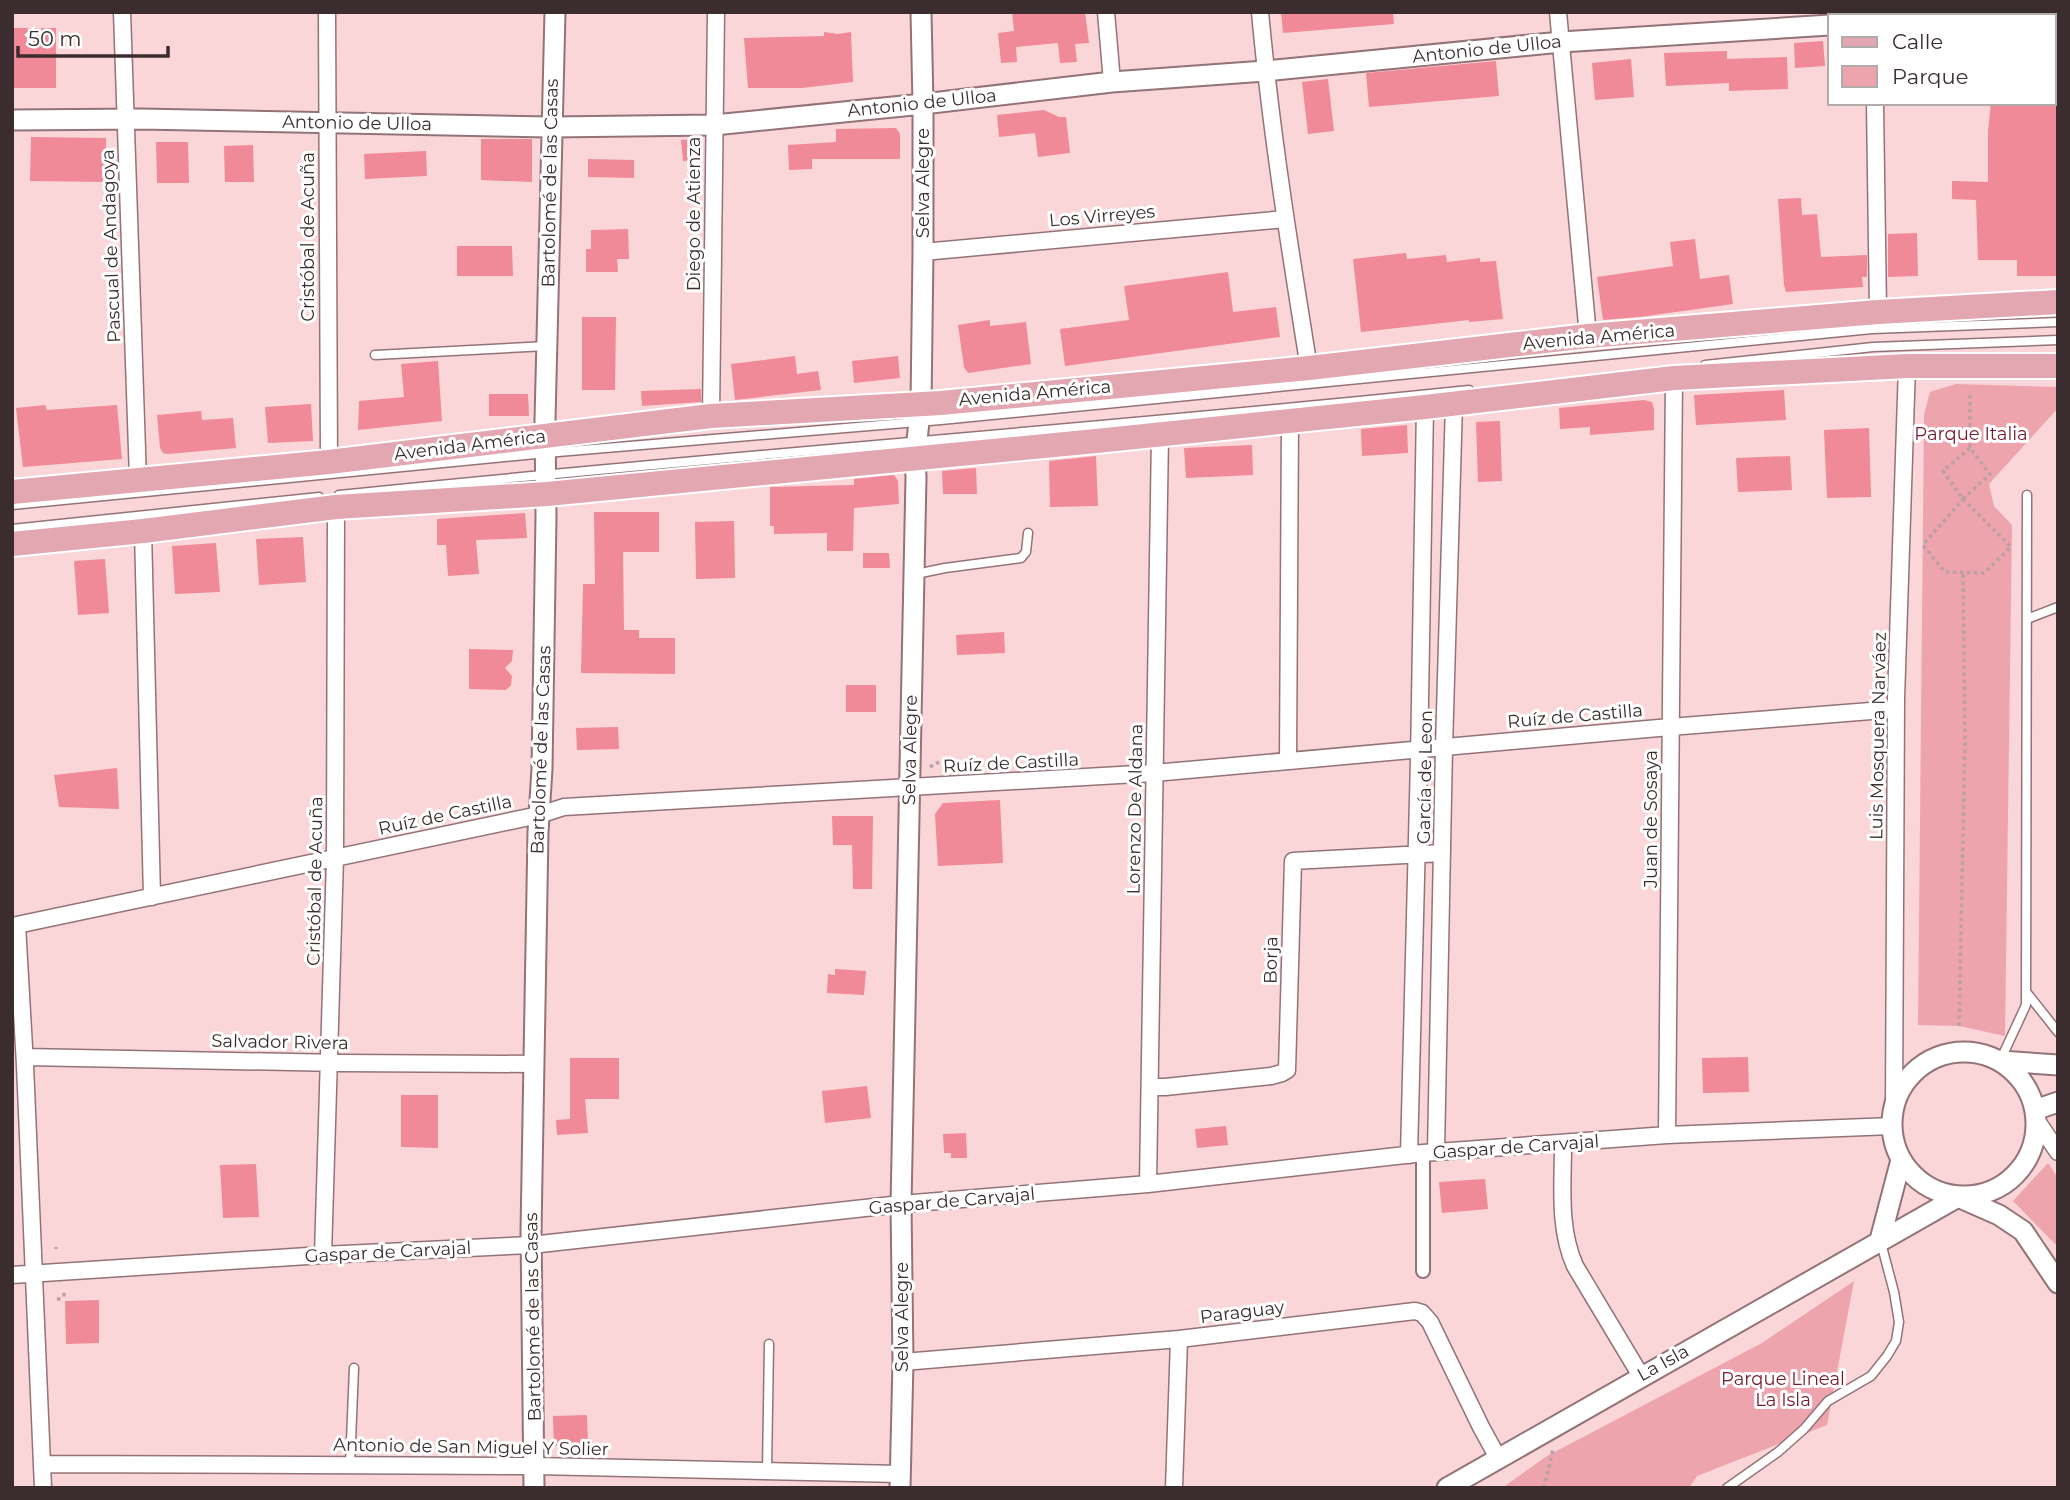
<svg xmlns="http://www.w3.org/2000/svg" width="2070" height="1500" font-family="Montserrat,sans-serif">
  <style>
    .green { fill: #eda4ad }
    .building { fill: #f08998 }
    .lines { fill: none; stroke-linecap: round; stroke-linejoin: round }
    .service-casing { stroke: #937377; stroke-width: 11 }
    .pedestrian-casing { stroke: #937377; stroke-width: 16 }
    .minor-casing { stroke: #937377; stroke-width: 19 }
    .tertiary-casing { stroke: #937377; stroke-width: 23 }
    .primary-casing { stroke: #fff; stroke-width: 28 }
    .path { stroke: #bda0a3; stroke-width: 3.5; stroke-dasharray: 3.5 3.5; stroke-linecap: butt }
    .service { stroke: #fff; stroke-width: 8 }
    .pedestrian { stroke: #fff; stroke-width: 12 }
    .minor { stroke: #fff; stroke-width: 16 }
    .tertiary { stroke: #fff; stroke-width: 19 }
    .primary { stroke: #e2a7b0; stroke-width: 24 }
    .labels { text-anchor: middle; stroke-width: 6; stroke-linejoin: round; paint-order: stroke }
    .street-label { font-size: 18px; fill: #3b2d2f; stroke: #fff }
    .park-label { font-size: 18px; fill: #751a30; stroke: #fff }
  </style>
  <rect width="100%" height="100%" fill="#fad6d9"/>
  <path class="green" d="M1956,384L2058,387V408L1989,484L1994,506L2012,525L2005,1036L1959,1026L1918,1025L1924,415L1930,392Z
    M2048,1163L2058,1178V1247L2013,1201Z
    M1854,1281L1827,1425L1697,1476L1689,1488H1502L1547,1456L1762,1343Z"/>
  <path class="building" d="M1012,12H1085L1089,43L1075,44L1077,62L1060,63L1058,43L1016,47L1017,62L1001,63L998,33L1014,31Z
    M1281,12H1393L1394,24L1283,33Z
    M12,28H56V88H12Z
    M824,32L838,34L851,32L853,82L802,88H748L744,38L824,36Z
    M1823,41L1825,66L1795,68L1794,43Z
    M1727,51V59L1787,57L1788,89L1729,91V83L1666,86L1664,53Z
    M1631,59L1634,97L1595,100L1592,63Z
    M1496,61L1499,96L1369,107L1366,73Z
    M1328,79L1334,131L1308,134L1302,82Z
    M1991,103H2058V276H2017V260H1978L1976,200L1952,199V181L1988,182V131Z
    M1044,110L1059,117H1066L1070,153L1038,157L1035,133L999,137L997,115Z
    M896,128L900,134V159H812V169L789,170L788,145L836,142V129Z
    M31,137L106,138V182L30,181Z
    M481,139H532V182L481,180Z
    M693,139L698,146L699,160L683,161L681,140Z
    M156,142H188L189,183H157Z
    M253,145L254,182H225L224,146Z
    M426,151L427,176L365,179L364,154Z
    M588,159L634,160V178L588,177Z
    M1801,198L1802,215L1817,214L1821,257L1867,255V277H1862L1863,287L1786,292L1784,285L1778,199Z
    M628,229L629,259H617L618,272H586V249H591V230Z
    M1917,233L1918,276L1888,277V234Z
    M1695,239L1700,279L1729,275L1733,304L1640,317L1603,320L1597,277L1673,266L1670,242Z
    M457,246H512L513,276H457Z
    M1406,253L1407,259L1446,255L1447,262L1480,258V262L1496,261L1503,319L1469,322V320L1361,332L1353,259Z
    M1228,272L1233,312L1276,307L1280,337L1065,366L1060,329L1129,320L1124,286Z
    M582,317H616L615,390H582Z
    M990,320V326L1026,322L1031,364L968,373L964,367L958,325Z
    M795,356L797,374L818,371L821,390L735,400L731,364Z
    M898,356L900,378L854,383L852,361Z
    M438,361L442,421L358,430L359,401L404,397L401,364Z
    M701,389V402L642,406L641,391Z
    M1784,390L1786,420L1696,425L1694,395Z
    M489,394H528L529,416H489Z
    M1644,400L1652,402L1654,410V430L1590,435V427L1560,429L1559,408Z
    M311,404L313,441L268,443L265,407Z
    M45,405L47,410L117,405L122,459L23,467L16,408Z
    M201,411L202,420L233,418L236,448L168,454L163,453L160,448L157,415Z
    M1500,421L1502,481L1478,482L1476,422Z
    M1407,425L1408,453L1362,456L1361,429Z
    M1869,428L1871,497L1827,498L1824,430Z
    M1252,445L1253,475L1186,478L1184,448Z
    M1096,456L1098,506L1050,507L1049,461Z
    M1790,456L1792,490L1738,492L1736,458Z
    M976,468L977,494H943L942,471Z
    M894,475L898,481L899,504L854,508L853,551H827V533L774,534V526H770V487L854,485V479Z
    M594,512H659V552H623L624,630H639V638H675V674L581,673L583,584H595Z
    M525,513L527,538L476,540L479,574L448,576L446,545H437V519Z
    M734,521L735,578L696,579L695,522Z
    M303,537L306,582L259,585L256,539Z
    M216,543L220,592L175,594L172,546Z
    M863,553H889L890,568H863Z
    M105,559L109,613L78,615L74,561Z
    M1004,632L1005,653L957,655L956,635Z
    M469,649L513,650L512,661L505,668L512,676L511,685L506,690L469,689Z
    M846,685H876V712H846Z
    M618,727L619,749L577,750L576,728Z
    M117,768L119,809L59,807L54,775Z
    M1000,800L1003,863L938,866L935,814L943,803Z
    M832,816H873L872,889H853L852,845H833Z
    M835,969L866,971L864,995L827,993L828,974L835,975Z
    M1748,1057L1749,1092L1703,1093L1702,1058Z
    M570,1058H619V1099H585L588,1133L557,1135L556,1120L570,1119Z
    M867,1086L871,1118L825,1123L822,1091Z
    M401,1095H438V1148L401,1147Z
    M1226,1126L1228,1145L1197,1148L1195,1129Z
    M966,1133L967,1158H951V1153H944L943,1134Z
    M256,1164L259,1217L223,1218L220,1165Z
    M1485,1179L1488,1209L1442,1213L1439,1182Z
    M99,1300V1343L66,1344L65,1301Z
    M587,1415L588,1446H554L553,1416Z"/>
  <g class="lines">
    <g class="service-casing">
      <path id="service" d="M375,355L547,346
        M1705,365L1873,347L2058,340
        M339,495C715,456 1093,429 1469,390
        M12,505L546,453L941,420L1872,329L2058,322
        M12,529L319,497
        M916,574L945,568L1021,558L1026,552L1028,533
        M2027,619L2058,607
        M2027,993L2058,1032
        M2000,1061L2026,1005L2027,495
        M350,1465L354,1368
        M767,1471L769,1344
        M1727,1488L1778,1452L1804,1429L1828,1401L1871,1376L1887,1356L1896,1341L1899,1322L1894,1292L1881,1243"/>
    </g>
    <g class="pedestrian-casing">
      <path id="pedestrian" d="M1423,1153V1271"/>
    </g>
    <g class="minor-casing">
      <path id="minor" d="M122,12L138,479
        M327,12L329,462
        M1106,12L1112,82
        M1260,12C1271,132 1290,250 1309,368
        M1558,12L1588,336
        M1872,12L1873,16
        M1875,103L1878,312
        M923,252L1285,219
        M711,416L716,12
        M143,531L152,897
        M1288,761L1290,421
        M17,925L25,1065L43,1488
        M12,926L539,815L564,807L1154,773L1670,727L1896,709
        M25,1057L341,1063L534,1064
        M1150,1087H1165L1271,1076L1282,1073L1287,1070L1293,861L1442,853
        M1894,1106L1896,699L1907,366
        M2037,1121L2058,1152
        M1667,1135L1674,378
        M1563,1144C1563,1185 1558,1228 1575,1266L1641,1376
        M1436,1152L1444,747L1454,403
        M1409,1155L1419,759L1425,407
        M1148,1184L1160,435
        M323,1255L335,858L336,507
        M12,1275L323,1255L531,1245L901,1204L1148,1184L1423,1153L1667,1135L1892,1126
        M903,1362L1179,1339L1415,1311L1422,1313L1430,1322L1481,1427L1498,1458
        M42,1464L535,1466L900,1474
        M1174,1488L1179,1339"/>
    </g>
    <g class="tertiary-casing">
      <path id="tertiary" d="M1948,16L1986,12
        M12,120L141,119L551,127L714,125L923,104L1112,82L1265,71L1561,42L1830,25
        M1892 1124a72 72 0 1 1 144 0a72 72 0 1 1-144 0Z
        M2000,1061L2058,1065
        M2035,1110L2058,1102
        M1880,1240L1901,1160
        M534,1488L531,1232L538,832L542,769L546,516L545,420L555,12
        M900,1488L903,1362L901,1204L916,477L915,458L921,404L923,252V104L921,12
        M1447,1488L1958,1197L1999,1215L2023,1231L2058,1283"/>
    </g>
    <g class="primary-casing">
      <path id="primary" d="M12,492L329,462L711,416L941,403L1309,368L1588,336L1878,312L2058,302
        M12,544L143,531L336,507L547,494L1096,441L1425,407L1674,378L1907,366H2058"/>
    </g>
    <path class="path" d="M1970,448L1943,471L1963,499L1990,474L1970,448V393
      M1963,499L2011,547L1984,573L1945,572L1923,545Z
      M930,767L939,762
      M1959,1026L1965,740L1963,574
      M56,1247V1249
      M64,1293V1297
      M57,1299H61
      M1544,1488L1553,1449"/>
    <use href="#service" class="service"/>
    <use href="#pedestrian" class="pedestrian"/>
    <use href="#minor" class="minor"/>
    <use href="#tertiary" class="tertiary"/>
    <use href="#primary" class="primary"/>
  </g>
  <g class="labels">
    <g class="street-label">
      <text transform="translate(1487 49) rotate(-6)" y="6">Antonio de Ulloa</text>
      <text transform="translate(922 103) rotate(-6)" y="6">Antonio de Ulloa</text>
      <text transform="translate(357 123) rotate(1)" y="6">Antonio de Ulloa</text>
      <text transform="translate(550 183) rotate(-89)" y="6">Bartolomé de las Casas</text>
      <text transform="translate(923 183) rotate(-90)" y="6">Selva Alegre</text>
      <text transform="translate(694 214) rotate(-90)" y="6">Diego de Atienza</text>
      <text transform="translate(1102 216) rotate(-5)" y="6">Los Virreyes</text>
      <text transform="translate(308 237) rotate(-90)" y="6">Cristóbal de Acuña</text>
      <text transform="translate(111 246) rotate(-92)" y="6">Pascual de Andagoya</text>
      <text transform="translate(1599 337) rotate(-5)" y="6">Avenida América</text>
      <text transform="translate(1035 393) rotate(-5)" y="6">Avenida América</text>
      <text transform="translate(470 445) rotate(-7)" y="6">Avenida América</text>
      <text transform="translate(1575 716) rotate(-5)" y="6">Ruíz de Castilla</text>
      <text transform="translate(1878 736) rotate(-89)" y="6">Luis Mosquera Narváez</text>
      <text transform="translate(541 750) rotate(-88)" y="6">Bartolomé de las Casas</text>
      <text transform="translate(910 750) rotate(-89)" y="6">Selva Alegre</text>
      <text transform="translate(1011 763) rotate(-3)" y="6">Ruíz de Castilla</text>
      <text transform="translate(1425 777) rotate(-89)" y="6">García de Leon</text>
      <text transform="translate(1135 809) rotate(-89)" y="6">Lorenzo De Aldana</text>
      <text transform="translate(445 815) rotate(-12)" y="6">Ruíz de Castilla</text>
      <text transform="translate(1651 819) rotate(-90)" y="6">Juan de Sosaya</text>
      <text transform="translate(315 881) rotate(-89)" y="6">Cristóbal de Acuña</text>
      <text transform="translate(1271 960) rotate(-89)" y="6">Borja</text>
      <text transform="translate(280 1042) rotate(1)" y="6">Salvador Rivera</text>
      <text transform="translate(1516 1147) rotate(-4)" y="6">Gaspar de Carvajal</text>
      <text transform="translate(952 1201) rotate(-5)" y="6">Gaspar de Carvajal</text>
      <text transform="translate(388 1252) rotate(-3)" y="6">Gaspar de Carvajal</text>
      <text transform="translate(1242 1312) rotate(-7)" y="6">Paraguay</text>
      <text transform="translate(533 1317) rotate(-91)" y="6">Bartolomé de las Casas</text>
      <text transform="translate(902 1317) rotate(-90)" y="6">Selva Alegre</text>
      <text transform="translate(1663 1363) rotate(-29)" y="6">La Isla</text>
      <text transform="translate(471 1447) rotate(1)" y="6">Antonio de San Miguel Y Solier</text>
    </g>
    <g class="park-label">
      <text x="1971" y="440">Parque Italia</text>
      <text x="1783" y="1385">Parque Lineal<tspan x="1783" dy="21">La Isla</tspan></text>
    </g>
  </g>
  <rect width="2070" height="1500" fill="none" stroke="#3b2d2f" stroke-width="28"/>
  <rect x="1828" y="14" width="228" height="91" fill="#ffffff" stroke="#b1abac" stroke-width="2"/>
  <rect x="1842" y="37" width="35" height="10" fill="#e2a7b0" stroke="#b1abac" stroke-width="2"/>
  <text x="1892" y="49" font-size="21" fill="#3b2d2f">Calle</text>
  <rect x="1842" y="66" width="35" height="21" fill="#eda4ad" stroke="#b1abac" stroke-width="2"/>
  <text x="1892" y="84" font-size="21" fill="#3b2d2f">Parque</text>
  <path d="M18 46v10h150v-10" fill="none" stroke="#3b2d2f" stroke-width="3.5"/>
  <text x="28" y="46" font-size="21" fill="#3b2d2f" stroke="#ffffff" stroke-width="5" paint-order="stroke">50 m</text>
</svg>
